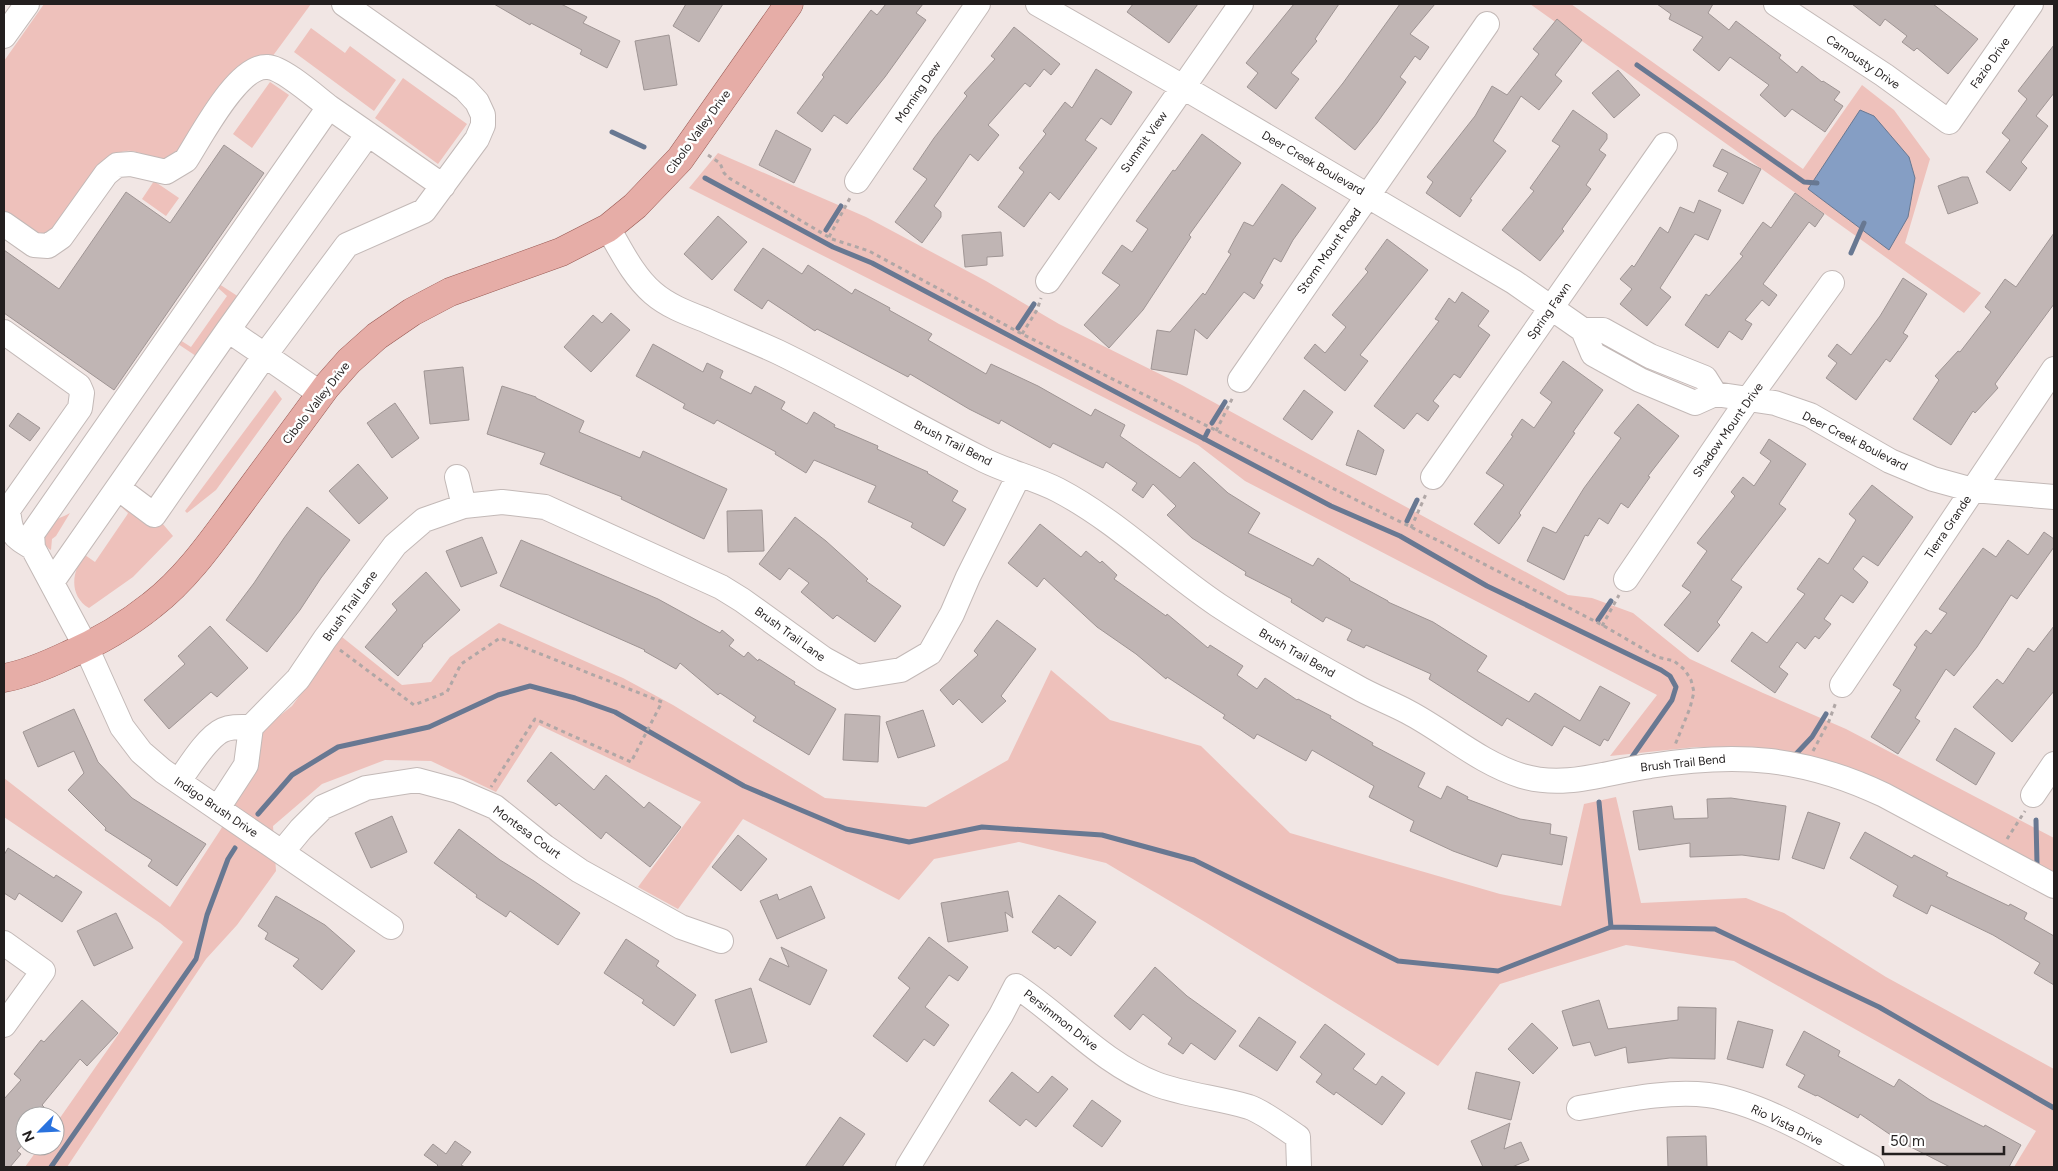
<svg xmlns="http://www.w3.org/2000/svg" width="2058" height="1171" font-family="Figtree,sans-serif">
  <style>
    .green { fill: #eec1bb }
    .water { fill: #859ec4; stroke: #687892 }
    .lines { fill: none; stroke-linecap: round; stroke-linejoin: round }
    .stream { stroke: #687892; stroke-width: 5 }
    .building { fill: #c0b5b4; stroke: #9f9594 }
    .minor-casing { stroke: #c3b9b7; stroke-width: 26 }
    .major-casing { stroke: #975852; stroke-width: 29 }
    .path { stroke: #b0a7a6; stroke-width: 3; stroke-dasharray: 4 4; stroke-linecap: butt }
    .minor { stroke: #fff; stroke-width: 24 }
    .major { stroke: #e6ada7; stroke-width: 28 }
    .labels { text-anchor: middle; stroke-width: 5; stroke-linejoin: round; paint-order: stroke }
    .street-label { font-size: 12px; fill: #231f1f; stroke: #fff }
  </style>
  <rect width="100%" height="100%" fill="#f1e6e4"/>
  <path class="green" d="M44,4H311L272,57L176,155L162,163C133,150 130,144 101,162L56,231L45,235L35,233L4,210V61Z
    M1530,4H1571L1803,169L1862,85L1894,110L1930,159L1905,243L1981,293L1964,313Z
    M311,28L345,53L350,46L396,80L374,111L294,52Z
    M403,78L467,124L438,164L375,118Z
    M270,82L289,95L252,148L233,134Z
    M718,153L866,217L986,281L1059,324L1182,385L1568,595L1592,598L1633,613L1690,659L1763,693L1846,729L2054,838V878L1831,764L1761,748L1696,747L1610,756L1657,695L1245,481L1198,445L689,188Z
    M154,181L179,198L166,216L142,199Z
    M219,284L239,297L196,356L178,344L180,340L191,347L227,296L217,287Z
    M275,390L282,399L216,490L187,513L185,511Z
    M121,501L162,523L173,536L133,577L89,608C69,596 71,571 85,555L95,562L127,515L128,513L119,505Z
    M70,513L56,536L52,539L51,550C42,545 41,534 48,526C52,520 63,517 70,513Z
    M499,623L623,678L673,705L825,798L926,807L1008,760L1051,670L1110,720L1201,746L1290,833L1500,894L1561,906L1584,804L1616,797L1641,903L1746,898L1784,913L1886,977L2054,1069V1167H2014L2036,1131L1734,961L1626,945L1500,984L1438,1066L1205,922L1106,863L1019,842L934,859L899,900L743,819L678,909L638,887L701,802L539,725L496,792L431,761L385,760L322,784L273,826L276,871L237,925L206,959L67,1167H25L40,1146H55V1125L183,942L160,923L4,817V778L170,907L221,829L257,756L263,729L292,706L342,637L402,685L431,682L450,657Z"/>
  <path class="water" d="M1860,110L1874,116L1909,157L1915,178L1908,217L1889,250L1808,189Z"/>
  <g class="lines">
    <path class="stream" d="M1637,65L1804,182L1817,183
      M612,132L644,147
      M705,178L833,247L872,263L1331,506L1400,536L1487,586L1661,670L1670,676L1676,687L1672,700L1632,757
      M826,230L841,206
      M1851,253L1864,223
      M1018,328L1034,304
      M1212,423L1225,402
      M1204,439L1208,431
      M1407,521L1417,500
      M1598,620L1611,601
      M1795,755L1812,737L1826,714
      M1599,802L1611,927
      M258,814L292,775L338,747L429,727L498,695L530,686L575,698L615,712L744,786L846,829L909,842L982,827L1102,835L1194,860L1398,961L1498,971L1611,927L1715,929L1879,1007L2054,1108
      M2036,820L2037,864
      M51,1167L196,959L207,915L228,859L235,848"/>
  </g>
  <path class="building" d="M494,4H561L587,17L583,23L620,41L607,68L580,54L582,50L531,23L530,25Z
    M686,4H723L699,42L673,26Z
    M886,4H923L916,13L926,20L885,77L847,124L834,115L822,132L797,113L824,77L822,75L871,10L877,15Z
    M1133,4H1198L1169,43L1127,12Z
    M1294,4H1339L1315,39L1317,41L1291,73L1299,79L1276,109L1247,87L1258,73L1246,63Z
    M1400,4H1435L1410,34L1429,47L1420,60L1415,56L1400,77L1406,82L1377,123L1355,150L1315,118L1343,83Z
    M1657,4H1713L1708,13L1729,30L1736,21L1781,55L1779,58L1797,73L1802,66L1822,82L1823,81L1840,92L1834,100L1843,106L1825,132L1792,109L1785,117L1760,95L1769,85L1730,57L1719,71L1693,50L1703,37L1669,19L1671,14Z
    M1852,4H1933L1978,39L1948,74L1917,48L1914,51L1902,42L1907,36L1885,19L1880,26Z
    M1557,19L1582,40L1555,75L1562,81L1539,110L1521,96L1493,141L1506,151L1470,199L1472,200L1460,217L1426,193L1433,182L1427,177L1475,116L1492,86L1507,95L1539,54L1533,49Z
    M1014,27L1060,64L1051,75L1044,69L1030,87L1025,83L988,125L999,135L978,161L970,154L934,206L941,212V217L922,243L895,222L927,179L913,169L934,138L967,96L964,93L995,59L991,56Z
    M669,35L677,85L644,90L635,41Z
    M2054,45V93L2036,116L2048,126L2021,162L2027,168L2010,191L1986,172L2010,140L2002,133L2027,99L2018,91Z
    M1096,69L1132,92L1111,125L1101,118L1085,140L1097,148L1059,200L1050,192L1024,227L998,207L1024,172L1019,168L1046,134L1043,131L1065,102L1072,108Z
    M1618,70L1640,95L1614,118L1592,93Z
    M1573,110L1607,134V139L1599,150L1606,155L1586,185L1591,189L1562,229L1564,231L1540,261L1502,230L1534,191L1530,188L1560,146L1552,141Z
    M776,130L811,149L794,183L759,165Z
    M1202,134L1241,163L1189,235L1191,237L1143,310L1109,348L1084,325L1120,285L1102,273L1122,245L1132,252L1148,229L1136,221L1173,170L1175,171Z
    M224,145L264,173L114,390L4,313V250L59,289L126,192L170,223Z
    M1722,149L1761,169L1743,204L1718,191L1728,173L1713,166Z
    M1962,177H1968L1978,203L1948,214L1938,186Z
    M1282,184L1316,208L1293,240L1281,262L1274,258L1260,283L1263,285L1254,299L1244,292L1207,339L1195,329L1187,375L1151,369L1157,330L1170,332L1203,293L1205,295L1231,254L1228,252L1244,222L1253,226Z
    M1795,193L1824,214L1815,227L1809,222L1763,284L1777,295L1769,306L1762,300L1745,320L1752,324L1742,340L1729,331L1718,348L1685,325L1706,294L1709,296L1743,256L1740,254L1763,222L1771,228Z
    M1699,200L1721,210L1708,240L1695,234L1660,288L1671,297L1647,326L1620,304L1632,289L1620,279L1632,265L1634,267L1660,227L1668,233L1680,207L1694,213Z
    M718,216L747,242L712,280L684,254Z
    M1001,232L1003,256L987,257V265L965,267L962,235Z
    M2054,233V304L1995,384L1998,388L1975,413L1973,411L1951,445L1913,419L1939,380L1935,376L1958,351L1960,352L1991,312L1985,307L2005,279L2016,287Z
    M1387,239L1428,270L1360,355L1368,361L1345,391L1304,358L1315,344L1325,353L1346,327L1332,315L1368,272L1365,269Z
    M763,248L802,274L808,265L852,294L855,289L890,308L889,310L932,334L928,340L986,374L991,364L1038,386L1091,416L1095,409L1125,425L1120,436L1180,478L1194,462L1228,493L1260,513L1248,533L1313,566L1318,558L1350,579L1349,580L1388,601V602L1433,622L1487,656L1477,671L1529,702L1535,693L1580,721L1600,686L1630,703L1608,741L1604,739L1600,746L1564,726L1552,746L1507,718L1502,726L1429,679L1431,674L1366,645L1364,648L1347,640L1352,630L1326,617L1323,622L1291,602L1292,599L1245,575L1246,572L1192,538L1167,515L1176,506L1153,484L1143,498L1132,490L1137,483L1106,462L1103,468L1053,443L1050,448L1001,420L999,424L969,409L910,374L908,377L817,329L815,331L768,300L762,309L734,290Z
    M1903,278L1927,294L1903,333L1908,336L1890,362L1886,359L1856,400L1826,378L1837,363L1828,356L1837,344L1851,355L1880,316Z
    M1462,292L1489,311L1478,326L1490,335L1460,378L1454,374L1433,401L1439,406L1428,421L1417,413L1404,429L1374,406L1439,321L1435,319L1449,298L1455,303Z
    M611,313L630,330L591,372L564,347L593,315L602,323Z
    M653,344L703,372L707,363L723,371L720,378L751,394L755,386L785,402L781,409L807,424L814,412L835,425L834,427L878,446L877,449L928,472L927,473L958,491L952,501L966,509L944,546L911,527L913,523L868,502L876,486L814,460L806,473L775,454L776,452L717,420L714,424L683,408L685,404L636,376Z
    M1563,361L1603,390L1573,432L1575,433L1519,513L1521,515L1499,544L1474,524L1504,485L1486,473L1513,436L1511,435L1522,419L1534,428L1552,402L1540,393Z
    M463,367L469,420L430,424L424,371Z
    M502,386L536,397V398L584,421L579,432L640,458L643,451L727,489L704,539L621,499L622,497L540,464L545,453L487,434Z
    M1304,390L1333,412L1312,440L1283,419Z
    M395,403L419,438L392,458L367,423Z
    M1638,404L1679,436L1648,476L1650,477L1628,508L1621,503L1608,524L1599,518L1588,536L1585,535L1564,580L1527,561L1543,527L1556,533L1584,488L1621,438L1614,433Z
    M18,413L40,428L30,441L9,426Z
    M1358,430L1384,450L1376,475L1346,465Z
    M1769,439L1806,464L1779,504L1786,509L1731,580L1742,587L1717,622L1720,625L1698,652L1664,625L1691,592L1682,586L1707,551L1697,543L1735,496L1731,492L1743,477L1754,486L1771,461L1760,453Z
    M358,464L388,498L359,524L329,491Z
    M1872,485L1913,517L1878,566L1863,556L1853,569L1868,582L1865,587L1853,603L1841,595L1824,619L1831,624L1819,639L1815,636L1805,649L1797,642L1779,667L1788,674L1775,693L1731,661L1752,632L1767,643L1805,594L1797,589L1819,558L1828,564L1856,520L1849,514Z
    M307,507L350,540L321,578L300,610L267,652L226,620L254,583L284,538Z
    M762,510L764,551L728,552L727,511Z
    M795,517L826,541L868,579L866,581L901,606L875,642L837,615L833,619L801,592L809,583L789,568L780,580L759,564Z
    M1040,524L1081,557L1086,551L1100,563L1102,561L1117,575L1114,579L1166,616L1167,614L1208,648L1210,645L1243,666L1237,675L1257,689L1265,678L1297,700L1298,699L1331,716L1330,718L1373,743L1372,745L1425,773L1418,787L1441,799L1447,786L1468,797L1467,799L1520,819L1551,824L1550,834L1567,837L1562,865L1502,854L1497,867L1453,851L1410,831L1414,821L1369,797L1374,786L1312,750L1306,761L1257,734L1254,739L1223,718L1225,715L1167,677L1166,679L1136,654L1097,627L1044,578L1037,587L1008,563Z
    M2044,532L2054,539V547L2017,599L2011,595L1977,647L1954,676L1946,669L1915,718L1920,721L1898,754L1871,737L1901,690L1893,685L1917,647L1914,645L1926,630L1931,634L1947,613L1939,609L1983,548L1996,557L2008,540L2028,555Z
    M482,537L497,573L461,587L446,551Z
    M521,540L658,599L720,633L722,630L734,640L729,646L744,657L748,652L758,661L759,659L795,682L794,684L836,709L809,755L753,721L756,717L720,693L718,695L680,663L676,669L644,651L645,650L500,586Z
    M426,572L460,610L422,645L423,646L398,676L365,647L397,610L392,604Z
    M997,620L1036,649L1001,696L1006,701L982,723L959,699L953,705L940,690L978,655L974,651Z
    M210,626L248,668L217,697L211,692L169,729L144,700L185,664L178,656Z
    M2054,626V691L2012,742L1973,707L1997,679L2003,684L2028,648L2034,652Z
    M74,709L98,762L132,798L206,844L177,886L148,866L152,860L105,830L106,828L68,790L84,773L74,751L38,767L23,732Z
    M923,710L935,746L898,758L886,722Z
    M845,714L880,716L878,762L843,760Z
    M1955,728L1995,753L1976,785L1936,760Z
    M551,752L594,790L606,775L644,808L649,802L681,827L650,867L606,832L601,839L559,803L556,806L527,781Z
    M1731,798L1786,806L1779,860L1742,855L1690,857V843L1639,850L1633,811L1672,806L1674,819L1708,818L1707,799Z
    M1808,812L1840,823L1824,869L1792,858Z
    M392,816L407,852L371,868L355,833Z
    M459,829L500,860L534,881L580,913L558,945L510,911L506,917L476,897L477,895L434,863Z
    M1865,832L1912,858L1914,855L1948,873L1946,876L2009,906L2010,904L2027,913L2024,919L2054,936V985L2034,973L2040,963L1993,935L1931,905L1927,914L1893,896L1898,886L1850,858Z
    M738,835L767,859L741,891L712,867Z
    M8,848L54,878L56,875L82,892L62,922L19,893L15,900L4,893V855Z
    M811,886L825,918L777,939L760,901L777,894L779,900Z
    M1008,891L1013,918L1005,912L1008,931L948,942L941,903Z
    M1059,895L1096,922L1071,956L1058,946L1055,949L1032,932Z
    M276,896L325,925L355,951L322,990L293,966L299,959L265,939L268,933L258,926Z
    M116,913L133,948L94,966L77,931Z
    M929,937L968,967L958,981L949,975L925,1007L949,1025L934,1046L924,1039L907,1062L873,1036L910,988L898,978Z
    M626,939L659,961L656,966L696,995L674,1026L642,1003L644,1000L604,973Z
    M781,947L827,970L810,1005L759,980L770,958L789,967Z
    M1155,967L1187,996L1236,1031L1215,1060L1191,1043L1183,1054L1168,1044L1172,1038L1143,1014L1130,1030L1114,1016Z
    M751,988L767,1042L731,1053L715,1000Z
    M82,1000L118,1033L87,1066L80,1059L42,1105L53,1116H25V1142L17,1151L21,1154L10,1167H4V1099L21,1080L14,1074L41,1040L44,1042Z
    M1599,1000L1608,1029L1678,1020V1007L1716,1008L1715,1059L1670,1058L1628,1063L1626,1047L1595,1056L1590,1042L1573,1046L1562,1011Z
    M1259,1017L1296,1042L1277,1071L1239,1046Z
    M1738,1021L1773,1030L1763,1068L1727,1059Z
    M1532,1023L1558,1048L1533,1074L1508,1049Z
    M1325,1024L1365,1054L1353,1069L1376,1085L1382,1076L1405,1093L1382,1125L1336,1092L1334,1095L1316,1082L1322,1074L1300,1057Z
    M1804,1031L1840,1051L1838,1056L1894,1087L1899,1079L1930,1100L1984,1127L1985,1125L2021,1145L2009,1167H1950L1901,1142L1860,1114L1858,1118L1817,1095L1816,1096L1798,1087L1805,1075L1786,1065Z
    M1012,1072L1038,1093L1052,1076L1068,1089L1036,1127L1026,1119L1020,1126L989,1101Z
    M1476,1072L1520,1082L1511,1120L1468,1109Z
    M1092,1100L1121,1121L1102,1147L1073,1126Z
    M840,1117L865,1134L842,1167H805Z
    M1510,1123L1504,1149L1521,1142L1529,1160L1512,1167H1483L1471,1141Z
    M1706,1136L1707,1167H1668L1667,1137Z
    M455,1141L471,1152L461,1165L465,1167H436L438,1165L424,1155L433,1144L446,1154Z"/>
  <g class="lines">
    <g class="minor-casing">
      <path id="minor" d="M1038,4L1183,87L1514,282L1583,330L1593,354L1640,380L1695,403L1715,394L1775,403L1810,415L1890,461L1933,479L1973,490L2054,497
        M1776,4L1884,75L1949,122L2031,4
        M4,36L27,4
        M329,107L443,186
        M857,181L978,4
        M4,224L34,245L48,246L61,237L106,174L117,165L131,164L166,172L186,160C201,137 238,64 268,67C283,68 316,97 329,107L32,534L33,548L86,647L122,727L141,752L163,771L391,927
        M608,228C621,250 633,276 653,293C668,306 687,313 705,320C729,331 754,341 778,352C846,385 911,423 978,457C1003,471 1033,477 1058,490C1117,521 1163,568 1218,605C1262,634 1309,661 1355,686C1372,696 1391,703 1408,712C1446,732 1480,763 1522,776C1566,789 1606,772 1650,766C1738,752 1804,757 1884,795L2054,886
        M1048,281L1241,4
        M228,330L321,394
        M1583,330H1603L1650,356L1705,378L1715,394
        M4,332L79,386L82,393L80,408L8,510C11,535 12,535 33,548
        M1240,380L1487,24
        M457,477L464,506
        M1433,477L1665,145
        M118,488L154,515L265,355L347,245L424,211L477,139L483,125V115L477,102L465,89L344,4
        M1626,579L1749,398L1832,283
        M52,582L228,330L368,134
        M1842,685L2054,369
        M179,781C189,767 207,737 223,730C232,726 241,727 251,727
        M2033,795L2054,764
        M218,808L246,765L251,727L298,679L325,639L395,545L424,520L464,506L502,502L545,507L721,587L742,600L824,659L857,677L901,670L930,653L952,614L968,577L1019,475
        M282,852L301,829L323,807L366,788L417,780L458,791L495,807L545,847L580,871L681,927L721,941
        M4,943L43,971L4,1025
        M1579,1108C1620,1101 1666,1090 1708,1095C1761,1102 1825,1142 1872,1167
        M908,1167L1001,1015L1016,986C1063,1017 1102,1063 1156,1084C1185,1095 1219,1098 1249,1107C1264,1112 1284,1128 1298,1137L1299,1167"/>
    </g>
    <g class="major-casing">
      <path id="major" d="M4,678C26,674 47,665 68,655C98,642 126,626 152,605C187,578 213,540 239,505C268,466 297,426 326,387L349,361L377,336L412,312L450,292L561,252L608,228L635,206L680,159L789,4"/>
    </g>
    <path class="path" d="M708,155L720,163L724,173L729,178L832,239L869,251L1022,334L1447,545L1604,626L1657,657L1674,661L1685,670L1691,680L1694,692L1690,708L1675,745
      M829,237L850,198
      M1022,334L1037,310L1041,298
      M1216,431L1233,397
      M1411,528L1426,494
      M1602,626L1619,595
      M340,650L414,705L447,692L461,664L500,638L662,702L631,762L535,719L491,787
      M1813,751L1829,721L1836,702
      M2007,839L2025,811"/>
    <use href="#minor" class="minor"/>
    <use href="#major" class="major"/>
  </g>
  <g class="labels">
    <g class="street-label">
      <text transform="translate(1863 62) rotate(34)" y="4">Carnousty Drive</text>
      <text transform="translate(1990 63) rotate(-55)" y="4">Fazio Drive</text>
      <text transform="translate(918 92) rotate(-56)" y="4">Morning Dew</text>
      <text transform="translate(698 132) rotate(-54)" y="4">Cibolo Valley Drive</text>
      <text transform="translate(1144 142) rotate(-55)" y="4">Summit View</text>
      <text transform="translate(1313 163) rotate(30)" y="4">Deer Creek Boulevard</text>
      <text transform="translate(1329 251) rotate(-55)" y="4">Storm Mount Road</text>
      <text transform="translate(1549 311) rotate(-55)" y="4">Spring Fawn</text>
      <text transform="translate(316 403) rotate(-52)" y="4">Cibolo Valley Drive</text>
      <text transform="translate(1728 430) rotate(-55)" y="4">Shadow Mount Drive</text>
      <text transform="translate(1855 441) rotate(27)" y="4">Deer Creek Boulevard</text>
      <text transform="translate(953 443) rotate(27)" y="4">Brush Trail Bend</text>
      <text transform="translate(1948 527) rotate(-56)" y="4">Tierra Grande</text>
      <text transform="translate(350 606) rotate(-54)" y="4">Brush Trail Lane</text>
      <text transform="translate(790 634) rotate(36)" y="4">Brush Trail Lane</text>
      <text transform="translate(1297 653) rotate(30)" y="4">Brush Trail Bend</text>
      <text transform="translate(1683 763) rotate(-6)" y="4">Brush Trail Bend</text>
      <text transform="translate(216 807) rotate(34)" y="4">Indigo Brush Drive</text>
      <text transform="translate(527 832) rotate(36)" y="4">Montesa Court</text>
      <text transform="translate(1061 1020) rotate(38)" y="4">Persimmon Drive</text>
      <text transform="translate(1787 1125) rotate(26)" y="4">Rio Vista Drive</text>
    </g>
  </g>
  <rect width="2058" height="1171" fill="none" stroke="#231f1f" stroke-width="10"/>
  <g transform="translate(40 1131) rotate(246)"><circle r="24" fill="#ffffff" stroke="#a7a5a5"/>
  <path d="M0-4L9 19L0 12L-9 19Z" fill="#2972de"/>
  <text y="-8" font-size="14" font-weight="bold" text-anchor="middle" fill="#231f1f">N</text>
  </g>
  <path d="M1883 1146v8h121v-8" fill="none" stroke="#231f1f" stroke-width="2.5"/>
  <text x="1890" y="1146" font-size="15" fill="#231f1f" stroke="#ffffff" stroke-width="4" paint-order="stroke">50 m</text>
</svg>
